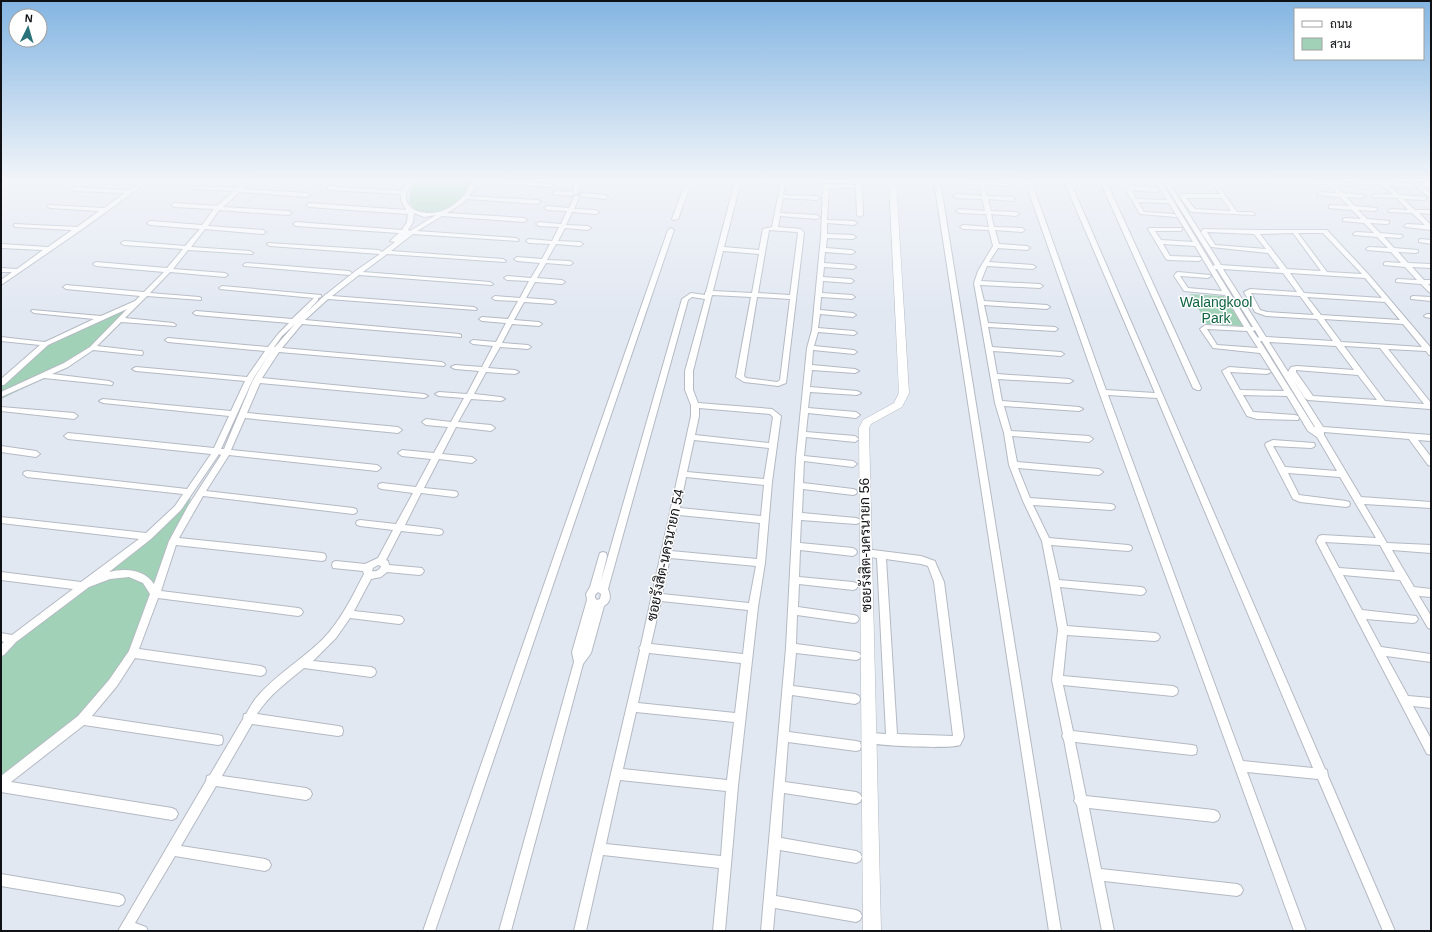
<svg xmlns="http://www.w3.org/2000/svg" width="1432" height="932" font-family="Arial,Sarabun,sans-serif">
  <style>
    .green { fill: #a1d2b7 }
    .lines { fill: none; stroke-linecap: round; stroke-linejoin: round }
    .street-casing { stroke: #b4b9c3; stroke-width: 2 }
    .secondary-casing { stroke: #b4b9c3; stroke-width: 1 }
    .street { fill: #fff; fill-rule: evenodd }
    .secondary { fill: #fff; fill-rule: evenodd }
    .labels { text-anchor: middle; stroke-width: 3; stroke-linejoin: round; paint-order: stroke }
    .park-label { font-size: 14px; fill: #0f6441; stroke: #fff }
    .street-label { font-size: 14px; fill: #0f1114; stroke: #fff }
  </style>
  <rect width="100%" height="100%" fill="#e2e8f2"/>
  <path class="green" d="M416,181H471C464,205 438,218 415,210L409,202L411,189Z
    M1190,294L1224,296L1243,326L1207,324Z
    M132,306C103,354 49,376 1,399V384L48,345Z
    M191,498L171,543L131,656L82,720L1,783V655L13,639L144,540Z"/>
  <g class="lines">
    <g class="street-casing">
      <path id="street" d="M143,181H149L81,230L1,285V280L12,272H1V268L17,269L43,250L1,248V244L48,247L72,230L16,227L14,226V224L77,227L99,211L50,208L47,206L48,205L104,208L125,193L75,191L72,189L75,187L129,190Z
        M246,181H252L243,189L307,193L310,195L307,197L240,192L223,207L289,211L292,213L289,215L219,210L208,226L263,230L266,232L263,234L205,229L191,247L250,251L253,253L252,254L188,250L173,269L225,273L228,275L225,277L170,272L150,293L199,297L201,298V300L147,296L125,318L173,323L176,325L175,326L121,322L97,346L140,351H142L143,353L142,355L93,350L68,367L52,374L109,381L113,383L112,385L44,378L1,397V392L64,363L90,347L127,309L48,345L4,385H1V379L40,345L1,341V337L45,342L94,319L34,313L31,311L32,310L101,316L135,301L140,296L66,289L63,287L66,285L144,292L164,272L96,266L93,264L96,262L167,268L183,249L124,245L121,243L124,241L185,246L200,229L150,225L147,223L150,221L202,225L214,209L174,207L171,205L174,203L217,206L234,191L196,189L193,187L194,186L237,188Z
        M408,181H413C410,186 405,192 406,198C408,214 431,215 442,211C456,206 467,194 473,181H478L474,190L469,196L538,200L541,202L538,204L467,199L463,203L447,213L524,218L527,220L524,222L442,216L417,231L516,238L519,240L518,241L413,234L391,251L503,259L506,261L505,262L387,254L363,272L490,282L493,284L492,285L359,275L332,296L474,307L477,309L476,310L328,299L305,320L459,334L461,335V337L302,324L282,348L442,362L445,364L444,366L279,352L262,378L424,394L428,396L424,398L260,383L247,413L398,427L402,430L398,433L245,418L231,450L377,465L381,468L377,471L229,455L206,491L353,508L356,509L357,511L356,513L353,514L203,496L179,538L322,553L325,554L326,557L325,560L322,561L176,545L161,591L298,608L301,609L303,612L301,615L298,616L158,598L139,649L261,666L265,668L266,671L265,674L261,676L135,658L117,686L92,716L218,735L222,736L223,740L222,744L218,745L84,725L11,782L172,808L176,810L178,814L176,818L172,820L1,792V776L78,716L109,680L129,651L150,594L143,583L129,577L110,579L89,587L16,642L4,655L1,656V645L4,642L1,641V633L12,635L73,589L1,580V572L81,582L139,539L1,523V517L146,533L175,506L183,494L27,477L23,474L24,472L27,471L187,489L211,454L68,439L64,436L68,433L214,448L229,416L103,403L99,401L103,399L231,411L245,381L136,371L132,369L136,367L247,377L265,351L168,342L165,340L168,338L268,347L278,334L289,323L196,315L193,313L196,311L292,319L314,298L220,289L219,288L222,286L321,295V297L318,298V300L306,313L324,296L353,273L354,272L380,254L270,246L267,244L268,243L379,250L382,252L395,242L390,241L399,233L296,226L293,224L296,222L402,230L407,222L408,214L309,207L306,205L309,203L406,210L401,200V194L329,190L326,188L329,186L402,191ZM414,213L424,217L436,215L410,231L408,230L413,222ZM295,324L275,347H274L282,336ZM271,351L253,380L224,449H221L253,379ZM219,454L221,455L188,506L169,541L154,584C144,569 125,568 109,572L151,539L181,510Z
        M487,181H511L551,183L554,185L551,187L490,183Z
        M575,181H581L579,192L576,194L573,192Z
        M593,181H613C608,184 598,184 593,181Z
        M686,181H692L678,219L673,220L672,219Z
        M735,181H741L724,247L759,250L763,229L772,227L781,181H786L783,195L817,196L820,198L817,200L783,198L780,213L817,215L820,217L817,219L780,216L778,227L801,229L804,233L786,383L778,386L744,382L736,377L751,297L712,295L693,371V390L698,403L772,409L781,416L772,482L765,563L758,607L738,786L725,931H713L719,868L603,855L586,931H574L640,650L639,648L641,645L691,416V405L685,390V371L705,299L692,297L688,300L608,589C611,596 611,602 604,606L591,653L583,664L511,931H499L574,662L572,652L587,600L586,594L590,587L599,556L600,553L603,552L606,553L607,556L601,581L682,299L691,293L705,295V293L706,292ZM769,230L797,232L798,233L790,295L758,293ZM723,251L759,254L752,293L713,291ZM757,297L790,299L780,380L777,382L746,378L744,376ZM699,408L770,414L773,417L769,443L695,435L699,416ZM694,440L769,448L764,479L687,472ZM686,477L764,485L761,516L680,508ZM679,515L760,523L757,559L671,551ZM670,558L756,566L749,603L662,594ZM598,592L601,594L600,599L597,600L595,598V595ZM661,601L748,610L743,654L651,644ZM649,653L741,663L735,713L638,703ZM636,712L734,722L727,780L623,769ZM620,780L726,791L721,856L606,844Z
        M804,181H823L825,182C820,185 809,184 804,181Z
        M857,181H862L863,215L860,217L857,215L856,188H829L827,220L854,221L857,223L854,225L827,223V234L853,235L856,237L853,239L827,238L826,248L852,250L855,252L852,254L825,252L824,263L853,265L856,267L853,269L824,267L823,277L851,279L854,281L851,283L823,281L822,293L852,295L855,297L852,299L821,297L820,310L853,313L856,315L853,317L820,314L818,328L854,331L857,333L854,335L818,332L814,346L854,350L857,352L854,354L813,350L812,365L855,369L859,371L855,373L812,370L810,387L857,391L861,393L857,395L810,392L808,408L856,412L860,415L856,418L808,413L806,432L855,436L859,439L855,442L806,437L804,456L853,461L857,464L853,467L804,461L803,483L853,489L856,490L857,492L856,494L853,495L803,489L802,513L856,518L859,519L860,521L859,523L856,524L801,520L800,543L853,548L856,550L857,552L856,554L853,556L800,550L799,577L853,582L856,583L858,586L856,589L853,590L799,584L798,607L854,615L857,616L859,619L857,622L854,623L797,615L796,644L856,652L859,653L861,656L859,659L856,660L796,653L793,686L855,694L859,696L860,699L859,702L855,704L792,695L789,732L856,741L860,742L861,746L860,750L856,751L788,742L785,782L856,792L860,794L862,798L860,802L856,804L784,793L781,838L856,851L860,853L862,857L860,861L856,863L780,850L776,896L856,910L860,912L862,916L860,920L856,922L775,908L773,931H761L786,648L796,458L807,348L812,330L821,236L823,186L826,184L856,185Z
        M934,181H940L1061,931H1049Z
        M951,181H983L1011,183V185L1009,186L984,184L987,196L1012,197L1015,199L1012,201L988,199L991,211L1016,212L1019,214L1016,216L991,214L994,227L1022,228L1025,230L1022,232L995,230L999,244L1027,246L1030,248L1027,250L998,248L989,262L1033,265L1036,267L1033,269L987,266L981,281L1040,284L1043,286L1040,288L980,285L984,301L1047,305L1050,307L1047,309L984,305L988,323L1055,327L1058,329L1055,331L988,327L992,347L1061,352L1064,354L1061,356L993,351L997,374L1069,379L1073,381L1069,383L998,379L1002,401L1079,407L1083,409L1079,411L1004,406L1011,431L1089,436L1093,439L1089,442L1012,436L1017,462L1099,469L1103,472L1099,475L1018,468L1030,498L1111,504L1114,505L1115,507L1114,509L1111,510L1033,505L1049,538L1128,545L1131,546L1132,548L1131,550L1128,551L1051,545L1059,580L1141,587L1144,588L1146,591L1144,594L1141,595L1060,587L1067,626L1155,633L1158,634L1160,637L1158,640L1155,641L1067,635L1063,676L1173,686L1177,688L1178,691L1177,694L1173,696L1063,685L1073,731L1192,745L1196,746L1197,750L1196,754L1192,755L1075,742L1086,796L1214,810L1218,812L1220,816L1218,820L1214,822L1089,808L1101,869L1237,884L1241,886L1243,890L1241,894L1237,896L1104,881L1114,931H1102L1077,805L1074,801L1075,798L1064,740L1062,736L1063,734L1052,680L1058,630L1050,583L1042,541L1023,501L1009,465L1004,433L995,403L974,283L978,271L993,246L989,230L963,229L960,227L963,225L989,227L986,214L959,213L956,211L959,209L985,211L982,199L956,198L953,196L956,194L982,196L979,184L954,183Z
        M1025,181H1031L1106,390L1155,393L1064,181H1070L1325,769L1327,770L1328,776L1395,931H1383L1318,779L1247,772L1306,931H1294L1099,392ZM1108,395L1157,398L1313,768L1243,761Z
        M1100,181H1106L1201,388L1200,390H1197L1193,388Z
        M1155,181H1161L1213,266L1215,265L1163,181H1168L1221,265L1280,269L1268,253L1211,247L1201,232L1203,229L1256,230H1327L1369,275L1431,348V355H1429L1426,351L1388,349L1431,403L1430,409L1308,400L1305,398L1288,372L1291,367L1297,366L1354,370L1336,346L1269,342L1323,427L1431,435V441L1418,440L1431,457V466L1428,465L1409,439L1324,432V435L1361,497L1431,502V508L1364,504L1387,543L1431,545V553L1392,550L1414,587L1431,589V597L1419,596L1431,616V629L1428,628L1400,580L1343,575L1362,610L1416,616L1418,619L1416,622L1413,623L1366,619L1381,647L1431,654V662L1386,656L1408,696L1431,698V708L1413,706L1431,739V755L1427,754L1316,541L1319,536L1322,535L1376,538L1340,477L1288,473L1299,495L1346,501L1349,502L1350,504L1349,506L1346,507L1300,502L1293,499L1265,445L1266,443L1273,440L1314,443L1315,445L1314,447L1311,448L1273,446L1285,467L1337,471L1317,437L1308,431L1287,396L1243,395L1253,412L1295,415L1298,416L1299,418L1298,420L1257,419L1247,416L1222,371L1229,367L1269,370L1271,372L1267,374L1230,372L1240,390L1284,391L1260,353L1213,348L1200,329L1205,325L1244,327L1225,295L1184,291L1174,276L1176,273L1178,272L1210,275L1211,276L1208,278L1180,276L1188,288L1222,291L1195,246L1163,244L1170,256L1199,257L1202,259L1199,261L1168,260L1166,259L1148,229L1149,228H1182V230L1180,231H1155L1161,240L1193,242L1169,203L1138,202L1144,212L1174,214L1177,216L1176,217L1140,214L1126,190L1131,186L1157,188L1160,190L1157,192L1132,190L1136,199L1167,200ZM1207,232L1254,234L1266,249L1215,245ZM1293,233L1321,271L1287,269L1260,234ZM1298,233H1323L1362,274L1327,272ZM1215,269H1217L1253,327H1251ZM1223,269L1283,273L1297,292L1250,289L1244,292L1255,312L1266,316L1317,319L1333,341L1266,337ZM1290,273L1365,278L1382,298L1304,293ZM1251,293L1300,296L1314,315L1267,312L1260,310ZM1307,297L1385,302L1400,320L1321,315ZM1324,319L1403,324L1422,347L1341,342ZM1207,329L1247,331L1258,348L1217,345ZM1255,330L1259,337L1258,338L1253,331ZM1260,341H1262L1315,427H1314ZM1344,346L1380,348L1424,404L1385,401ZM1296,370L1358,375L1377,400L1313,396L1296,372ZM1325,542L1380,545L1395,572L1339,568Z
        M1211,181H1215L1237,212H1252L1255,214L1254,215L1191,212L1179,196L1182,194H1220ZM1186,198H1222L1231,211L1195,209Z
        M1307,181H1331L1352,183L1353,184L1350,186L1334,185L1343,193L1364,195L1365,196L1362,198L1346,197L1355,206L1377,208V210L1375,211L1358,210L1367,219L1389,221V223L1387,224L1370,223L1380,233L1402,235L1403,236L1400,238L1384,237L1394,248L1418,250V252L1416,253L1398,252L1408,263L1431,264V268L1412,267L1424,280H1431V284H1428L1431,287V293L1429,292L1421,284L1396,282V280L1398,279L1417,280L1405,267L1384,265V263L1386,262L1401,263L1391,252L1367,250L1366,249L1369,247L1388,248L1377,237L1354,235L1353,234L1356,232L1374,233L1364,223L1343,221V219L1345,218L1361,219L1352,210L1329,208V206L1331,205L1349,206L1340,197L1318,195L1317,194L1320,192L1337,193L1328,184H1309L1307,183Z
        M1359,181H1384L1412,184L1413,185L1410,187L1389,185L1399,195L1426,197V199L1424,200L1403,199L1415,210H1431V214L1419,213L1431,225V230L1405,227L1404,226L1407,224L1425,225L1412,213L1389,212L1388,211L1391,209L1408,210L1397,198L1373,197L1372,196L1375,194L1393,195L1382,185L1361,184L1359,183Z
        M1410,181H1416L1419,183H1431V187H1422L1431,194V199Z
        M555,191L572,192L575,194L572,196L553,194V192Z
        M582,193L605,195L608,197L605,199L580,196V194Z
        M575,195L580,196L574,209L596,210L599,212L596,214L572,212L566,225L588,226L591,228L588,230L565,228L558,241L580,242L583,244L580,246L556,244L547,260L570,261L573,263L570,265L546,263L537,278L562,280L565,282L562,284L535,282L526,298L553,300L556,302L553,304L524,302L514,320L539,322L542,324L539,326L512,324L502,343L528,345L531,347L528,349L500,347L488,368L515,370L519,372L515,374L486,372L474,394L501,397L505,399L501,401L471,399L458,422L491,425L495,428L491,431L456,427L442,454L472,457L476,460L472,463L439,459L424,488L454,491L457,492L458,494L457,496L454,497L421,493L405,525L439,529L442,530L443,532L442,534L439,535L401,531L386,560L388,561L389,565L422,568L424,571L422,574L419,575L387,572L381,577L371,579L354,611L399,616L402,617L404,620L402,623L399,624L350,618L336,638L313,661L371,667L375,669L376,672L375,675L371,677L304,668C287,682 269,695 257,714L338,726L342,727L343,731L342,735L338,736L252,724L222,776L306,788L310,790L312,794L310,798L306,800L216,786L181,846L265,859L269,861L271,865L269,869L265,871L175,856L135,923L146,927L148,931H118L206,781L207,776L210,775L243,719L244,714H246C249,709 252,703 256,698C275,675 302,660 323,639C341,620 352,597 364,574L363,571L333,568L332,565L333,562L336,561L365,564L378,558L393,530L360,526L357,525L356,523L357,521L360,520L396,524L413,493L382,489L379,488L378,486L379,484L382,483L416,487L431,459L402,456L398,453L402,450L434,453L448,427L426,425L422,422L426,419L451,422L464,398L439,396L435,394L439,392L467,394L479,371L455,369L451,367L455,365L482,367L493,346L473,344L470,342L473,340L496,342L506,323L482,321L479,319L482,317L508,319L518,301L495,300L492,298L495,296L520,298L529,281L507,280L504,278L507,276L531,278L540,263L517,261L514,259L517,257L542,259L550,244L529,243L526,241L529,239L552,241L559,227L539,226L536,224L539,222L561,224L567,211L547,210L544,208L547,206L569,208ZM378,565L381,566C380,570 376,572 372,571L373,568Z
        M671,228L674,230L435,931H423L668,230Z
        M1421,239L1431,240V244L1419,242V240Z
        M246,263L349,271L352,273L349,275L244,266L243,265Z
        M1413,296L1431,297V301L1411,299V297Z
        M1427,314H1431V318L1425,317L1424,316Z
        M1,407L74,413L78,416L74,419L1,411Z
        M1,446L36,451L40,454L36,457L1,452Z
        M865,549L921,556L935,561L936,564L944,582L964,737L960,745C950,749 876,746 866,742L865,738L866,734L870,733L886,734L877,558L862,556L861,553L862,550ZM886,559L921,564L928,566L934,582L953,736L897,734Z
        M1,874L119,894L123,896L125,900L123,904L119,906L1,886Z"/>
    </g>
    <g class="secondary-casing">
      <path id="secondary" d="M889,181H896L909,393L902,407L871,424L869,428L881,931H863L859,428L863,420L894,403L899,393Z"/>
    </g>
    <use href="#street" class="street"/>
    <use href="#secondary" class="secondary"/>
  </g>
  <linearGradient id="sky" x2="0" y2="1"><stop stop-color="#83b5e2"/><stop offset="0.58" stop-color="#f2f5f9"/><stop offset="1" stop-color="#f2f5f9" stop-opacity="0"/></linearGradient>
  <rect width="1432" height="311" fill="url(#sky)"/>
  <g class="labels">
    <g class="park-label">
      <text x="1216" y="307">Walangkool<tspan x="1216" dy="16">Park</tspan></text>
    </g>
    <g class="street-label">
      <text transform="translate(865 545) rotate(-91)" y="5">ซอยรังสิต-นครนายก 56</text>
      <text transform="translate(665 555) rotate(-78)" y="5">ซอยรังสิต-นครนายก 54</text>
    </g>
  </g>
  <rect width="1432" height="932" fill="none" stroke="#0f1114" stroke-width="4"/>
  <rect x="1294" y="8" width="130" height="52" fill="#ffffff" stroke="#9fa0a1"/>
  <rect x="1302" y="21" width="20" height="6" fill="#ffffff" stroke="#9fa0a1"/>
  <text x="1330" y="28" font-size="12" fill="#0f1114">ถนน</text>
  <rect x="1302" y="38" width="20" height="12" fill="#a1d2b7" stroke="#9fa0a1"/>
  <text x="1330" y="48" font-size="12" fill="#0f1114">สวน</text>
  <g transform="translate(28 28) rotate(5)"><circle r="19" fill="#ffffff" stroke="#9fa0a1"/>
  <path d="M0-3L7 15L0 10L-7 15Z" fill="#29727a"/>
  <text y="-6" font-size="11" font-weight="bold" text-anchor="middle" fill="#0f1114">N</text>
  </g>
</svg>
